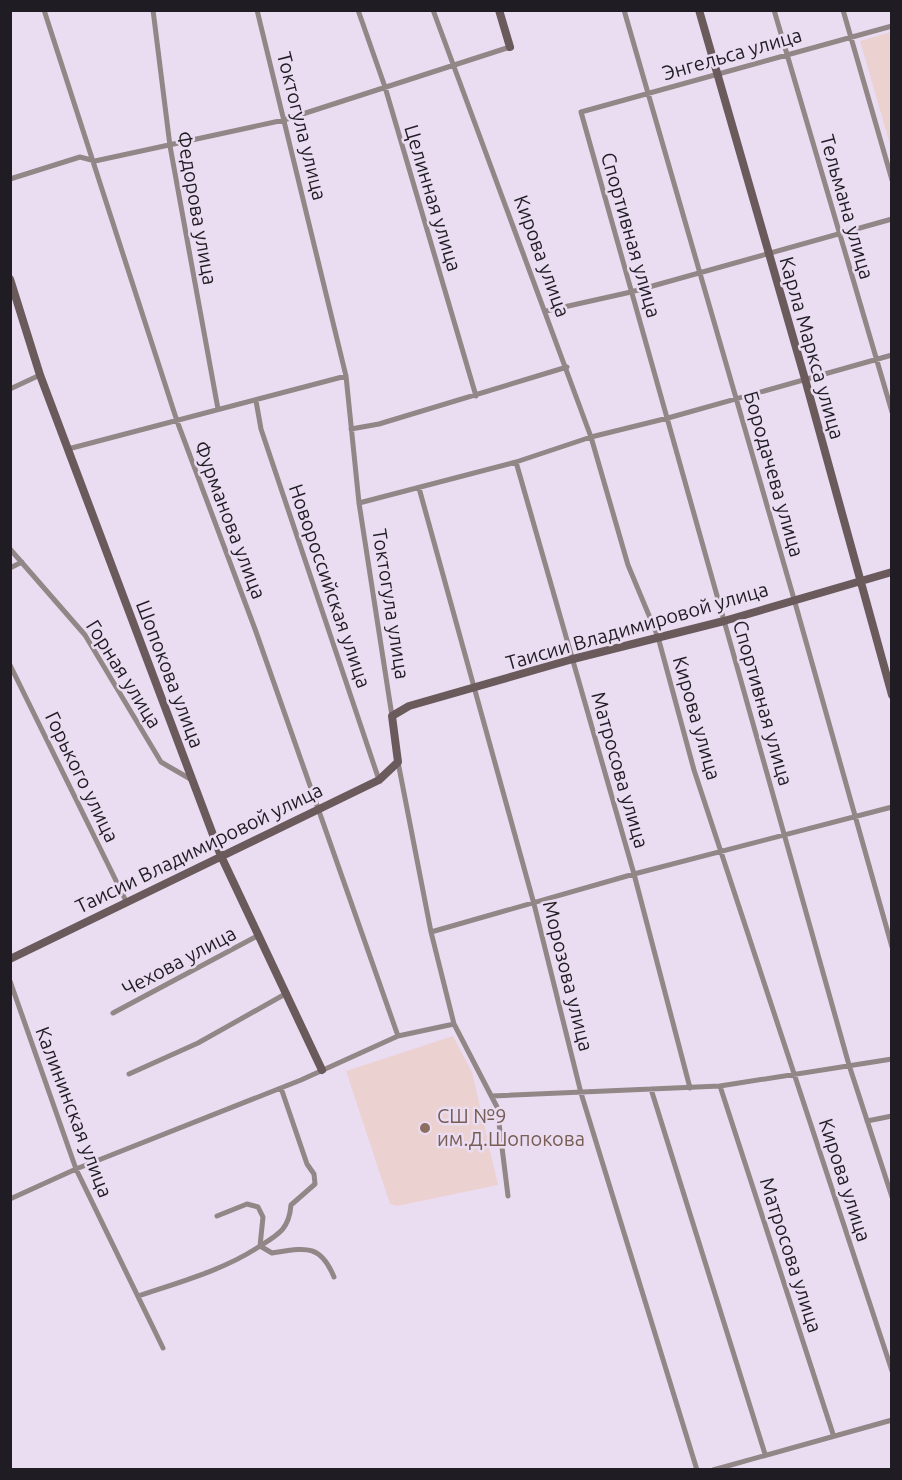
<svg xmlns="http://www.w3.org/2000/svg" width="902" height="1480" font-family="Ubuntu,sans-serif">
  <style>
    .education { fill: #ecd1d1 }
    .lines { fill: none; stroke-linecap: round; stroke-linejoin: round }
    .street { stroke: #928687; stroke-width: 5 }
    .secondary { stroke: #6b5a5c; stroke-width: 8 }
    .education-dot { fill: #8d6e63; stroke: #eaddf2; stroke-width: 2 }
    .labels { text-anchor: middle; stroke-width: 5; stroke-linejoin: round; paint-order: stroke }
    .street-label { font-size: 20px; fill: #201c23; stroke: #eaddf2 }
    .education-label { font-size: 20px; fill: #785e54; stroke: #eaddf2; text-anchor: start }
  </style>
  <rect width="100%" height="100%" fill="#eaddf2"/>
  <path class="education" d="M891,32H892L891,148L860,41Z
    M453,1036L472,1072L498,1185L397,1206L390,1204L346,1071Z"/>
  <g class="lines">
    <path class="street" d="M44,10L177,421L255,629L398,1036
      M153,10L170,146L218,409
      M257,10L346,376L359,503L392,716
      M358,10L385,87L476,396
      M433,10L591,437L628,565L658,637L694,770L892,1371
      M624,10L794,599L892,947
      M774,10L892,412
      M843,10L892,180
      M892,26L581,112L849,1065L892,1197
      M10,179L80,157L95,161L284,120L510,47
      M546,311L631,292L892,219
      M10,389L40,375
      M256,401L261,429L379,780
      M351,429L379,424L567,367
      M68,449L346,376
      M516,462L634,874L690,1088
      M419,488L534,904L581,1093L697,1470
      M359,503L516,462L591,437L668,418L892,355
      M10,549L85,635L161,762L192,780
      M10,568L22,562
      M10,665L126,901
      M398,762L431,932L454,1024L497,1107L508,1196
      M431,932L634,874L892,807
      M10,981L76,1169L163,1348
      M113,1013L259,935
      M129,1074L198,1043L287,993
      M720,1086L833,1434
      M281,1088L307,1164L314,1174L315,1184L291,1205C289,1229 279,1234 260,1246L272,1253C305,1248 320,1243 334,1277
      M651,1089L765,1454
      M492,1096L720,1086L892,1059
      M867,1121L892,1116
      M10,1199L76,1169L301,1080L398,1036L454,1024
      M138,1296C180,1282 224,1270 260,1246L263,1217L258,1207L247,1204L217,1216
      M713,1470L892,1420"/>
    <path class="secondary" d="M499,10L510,47
      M699,10L805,379L892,695
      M10,279L40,375L221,856L322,1070
      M10,959L379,780L398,762L392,716L409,706L573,659L724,621L892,572"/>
  </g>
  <circle class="education-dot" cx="425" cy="1128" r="6"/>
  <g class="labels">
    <g class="street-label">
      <text transform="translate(732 54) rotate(-16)" y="7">Энгельса улица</text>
      <text transform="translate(302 126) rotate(76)" y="7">Токтогула улица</text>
      <text transform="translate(433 198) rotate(73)" y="7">Целинная улица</text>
      <text transform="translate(847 207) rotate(74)" y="7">Тельмана улица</text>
      <text transform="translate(197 208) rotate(80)" y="7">Федорова улица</text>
      <text transform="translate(631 235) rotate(74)" y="7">Спортивная улица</text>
      <text transform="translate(542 256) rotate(70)" y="7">Кирова улица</text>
      <text transform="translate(812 348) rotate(74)" y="7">Карла Маркса улица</text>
      <text transform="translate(774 474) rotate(74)" y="7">Бородачева улица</text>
      <text transform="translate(230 520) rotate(69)" y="7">Фурманова улица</text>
      <text transform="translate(330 586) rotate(71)" y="7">Новороссийская улица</text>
      <text transform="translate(391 604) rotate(81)" y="7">Токтогула улица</text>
      <text transform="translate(637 626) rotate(-16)" y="7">Таисии Владимировой улица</text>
      <text transform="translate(124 674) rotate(58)" y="7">Горная улица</text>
      <text transform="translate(170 674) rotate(69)" y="7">Шопокова улица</text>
      <text transform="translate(763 703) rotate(74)" y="7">Спортивная улица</text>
      <text transform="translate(697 718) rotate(74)" y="7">Кирова улица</text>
      <text transform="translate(620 770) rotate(74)" y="7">Матросова улица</text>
      <text transform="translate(82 777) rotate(64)" y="7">Горького улица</text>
      <text transform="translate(199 848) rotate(-26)" y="7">Таисии Владимировой улица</text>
      <text transform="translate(179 961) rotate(-28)" y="7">Чехова улица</text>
      <text transform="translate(568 976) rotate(76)" y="7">Морозова улица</text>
      <text transform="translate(74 1112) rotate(69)" y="7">Калининская улица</text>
      <text transform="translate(845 1180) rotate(72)" y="7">Кирова улица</text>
      <text transform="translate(791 1255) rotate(72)" y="7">Матросова улица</text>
    </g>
    <g class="education-label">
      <text x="437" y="1123">СШ №9<tspan x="437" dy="23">им.Д.Шопокова</tspan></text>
    </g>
  </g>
  <rect width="902" height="1480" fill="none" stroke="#201c23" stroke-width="24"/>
</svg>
